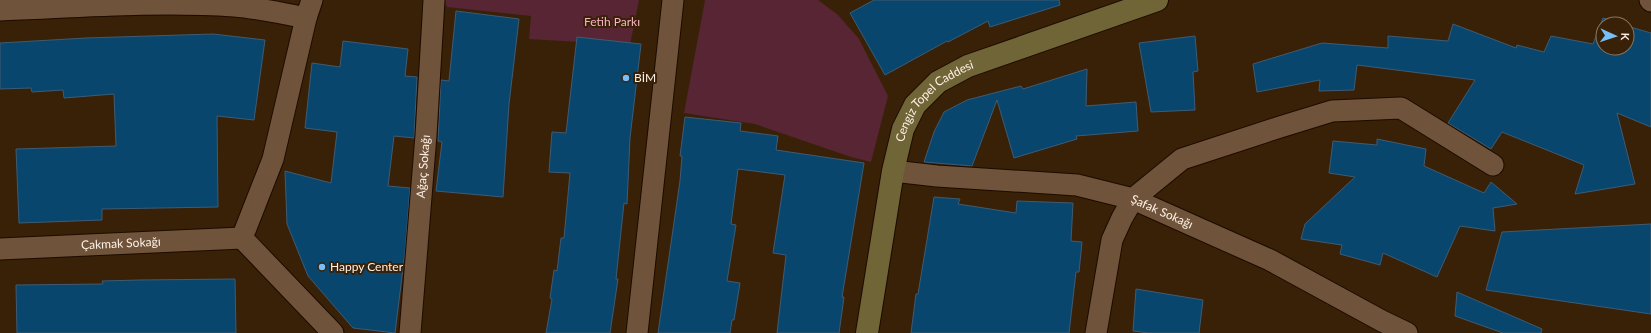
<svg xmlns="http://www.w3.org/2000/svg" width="1651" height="333" font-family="Lato,sans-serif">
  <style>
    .green { fill: #572534 }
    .building { fill: #09466d; stroke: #3e5b73 }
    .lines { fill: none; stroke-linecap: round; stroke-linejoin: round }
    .minor-casing { stroke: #1d0b00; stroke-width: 23 }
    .secondary-casing { stroke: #1d0b00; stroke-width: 24 }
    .minor { stroke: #6f543b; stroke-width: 21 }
    .secondary { stroke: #706537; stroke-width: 22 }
    .poi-dot { fill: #77bff7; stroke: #392108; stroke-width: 1.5 }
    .labels { text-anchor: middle; stroke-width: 4; stroke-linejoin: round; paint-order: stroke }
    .park-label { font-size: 12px; fill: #fab4c5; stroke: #392108 }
    .poi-label { font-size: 12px; fill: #fef0e5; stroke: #392108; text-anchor: start }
    .street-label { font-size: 12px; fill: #fef0e5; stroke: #392108 }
  </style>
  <rect width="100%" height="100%" fill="#392108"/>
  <path class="green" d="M444,0H639L630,45L529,39L531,16L447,7Z
    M705,0H818L838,15L859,39L888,96L871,162L851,157L755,124L684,113Z"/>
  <path class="building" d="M874,0H1059L1060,5L990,27L988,21L948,42L947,41L885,75L850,13Z
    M456,11L519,19L509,104L503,197L436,191L442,142L438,141L441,80L449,81Z
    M1603,18L1621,24H1603V48H1627V26L1651,33V127L1617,113L1635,184L1575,194L1584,165L1502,132L1491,149L1448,123L1475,80L1357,65L1354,90L1319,91L1320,80L1257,92L1253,64L1322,43L1388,48V36L1448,41L1453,24L1516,48L1517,45L1544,52L1551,36L1593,44Z
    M213,34L265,40L254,120L217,116L218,207L102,209V220L19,223L16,149L116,146L114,94L64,98L63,90L32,92L31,88L0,89V43L86,38Z
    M1195,36L1198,71L1193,72L1195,110L1151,112L1139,43Z
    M577,37L641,44L630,138L627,204L624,203L616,279H618L610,333H546L552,299L550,298L554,270L557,271L561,238H564L570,173L549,172L552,132L566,133Z
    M343,41L408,49L405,76L417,77L414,138L394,136L388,186L410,188L405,252L395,333L353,328L308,276L287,224L285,171L331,183L337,132L305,128L312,63L340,67Z
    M1087,69L1086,106L1136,102L1138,131L1076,136L1077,139L1014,158L997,100L972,166L924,162L934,132L944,112L967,100L1021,86L1023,89Z
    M685,117L741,123L740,131L778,136L776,150L864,163L842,297H844L839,333H777L786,255L773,253L785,175L738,169L731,224L736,225L727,281L740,283L734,320H732L730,333H658L680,181L682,156H680Z
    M1377,139L1426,149L1424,166L1484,193L1491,182L1517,204L1493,208L1495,231L1460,226L1437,277L1383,253L1380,265L1340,254L1342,245L1301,239L1305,224L1355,177L1329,173L1333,141L1377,145Z
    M934,197L960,199L958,204L1016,213L1017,201L1073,203L1071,241L1082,242L1079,272H1076L1069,333H911L916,294H918Z
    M1651,224V314L1486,290L1502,232Z
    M235,279L236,333H17L16,285L103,284L102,281L140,280Z
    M1136,289L1203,300L1199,333H1149L1133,331Z
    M1457,292L1542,329L1541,333H1503L1455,316Z"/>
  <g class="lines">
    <g class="minor-casing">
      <g id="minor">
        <path d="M312,0L306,18L273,159L242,238L333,333"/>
        <path d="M1650,0L1651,1"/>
        <path d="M0,10C78,7 156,1 234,6C258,8 282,13 306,18"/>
        <path id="s1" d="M893,171L937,176L1077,185L1133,199L1270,260L1382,321L1407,333"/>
        <path id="s2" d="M0,249L242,238"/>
        <path id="s3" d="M410,333L426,135L434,0"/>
        <path d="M637,333L673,0"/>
        <path d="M1096,333L1112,240L1122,218L1133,199L1182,159L1280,127L1332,111L1401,108L1493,165"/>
      </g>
    </g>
    <g class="secondary-casing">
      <g id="secondary">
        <path id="s4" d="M867,333L893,171L903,129L915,105L938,82L968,66L1157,0"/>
      </g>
    </g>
    <use href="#minor" class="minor"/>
    <use href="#secondary" class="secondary"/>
  </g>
  <g class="poi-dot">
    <circle cx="626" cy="78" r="4"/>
    <circle cx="322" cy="267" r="4"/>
  </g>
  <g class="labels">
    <g class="park-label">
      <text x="612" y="26">Fetih Parkı</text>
    </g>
    <g class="poi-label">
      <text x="634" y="82">BİM</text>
      <text x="330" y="271">Happy Center</text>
    </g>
    <g class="street-label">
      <text dy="4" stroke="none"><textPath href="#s4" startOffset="250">Cengiz Topel Caddesi</textPath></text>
      <text dy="4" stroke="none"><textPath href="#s3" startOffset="167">Ağaç Sokağı</textPath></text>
      <text dy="4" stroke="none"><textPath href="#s1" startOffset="274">Şafak Sokağı</textPath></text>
      <text dy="4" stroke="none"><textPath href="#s2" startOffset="121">Çakmak Sokağı</textPath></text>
    </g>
  </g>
  <g transform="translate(1615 36) rotate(93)"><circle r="19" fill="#392108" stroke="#887460"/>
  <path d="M0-3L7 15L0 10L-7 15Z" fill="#77bff7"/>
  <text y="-6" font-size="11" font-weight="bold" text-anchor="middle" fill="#fef0e5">K</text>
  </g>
</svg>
